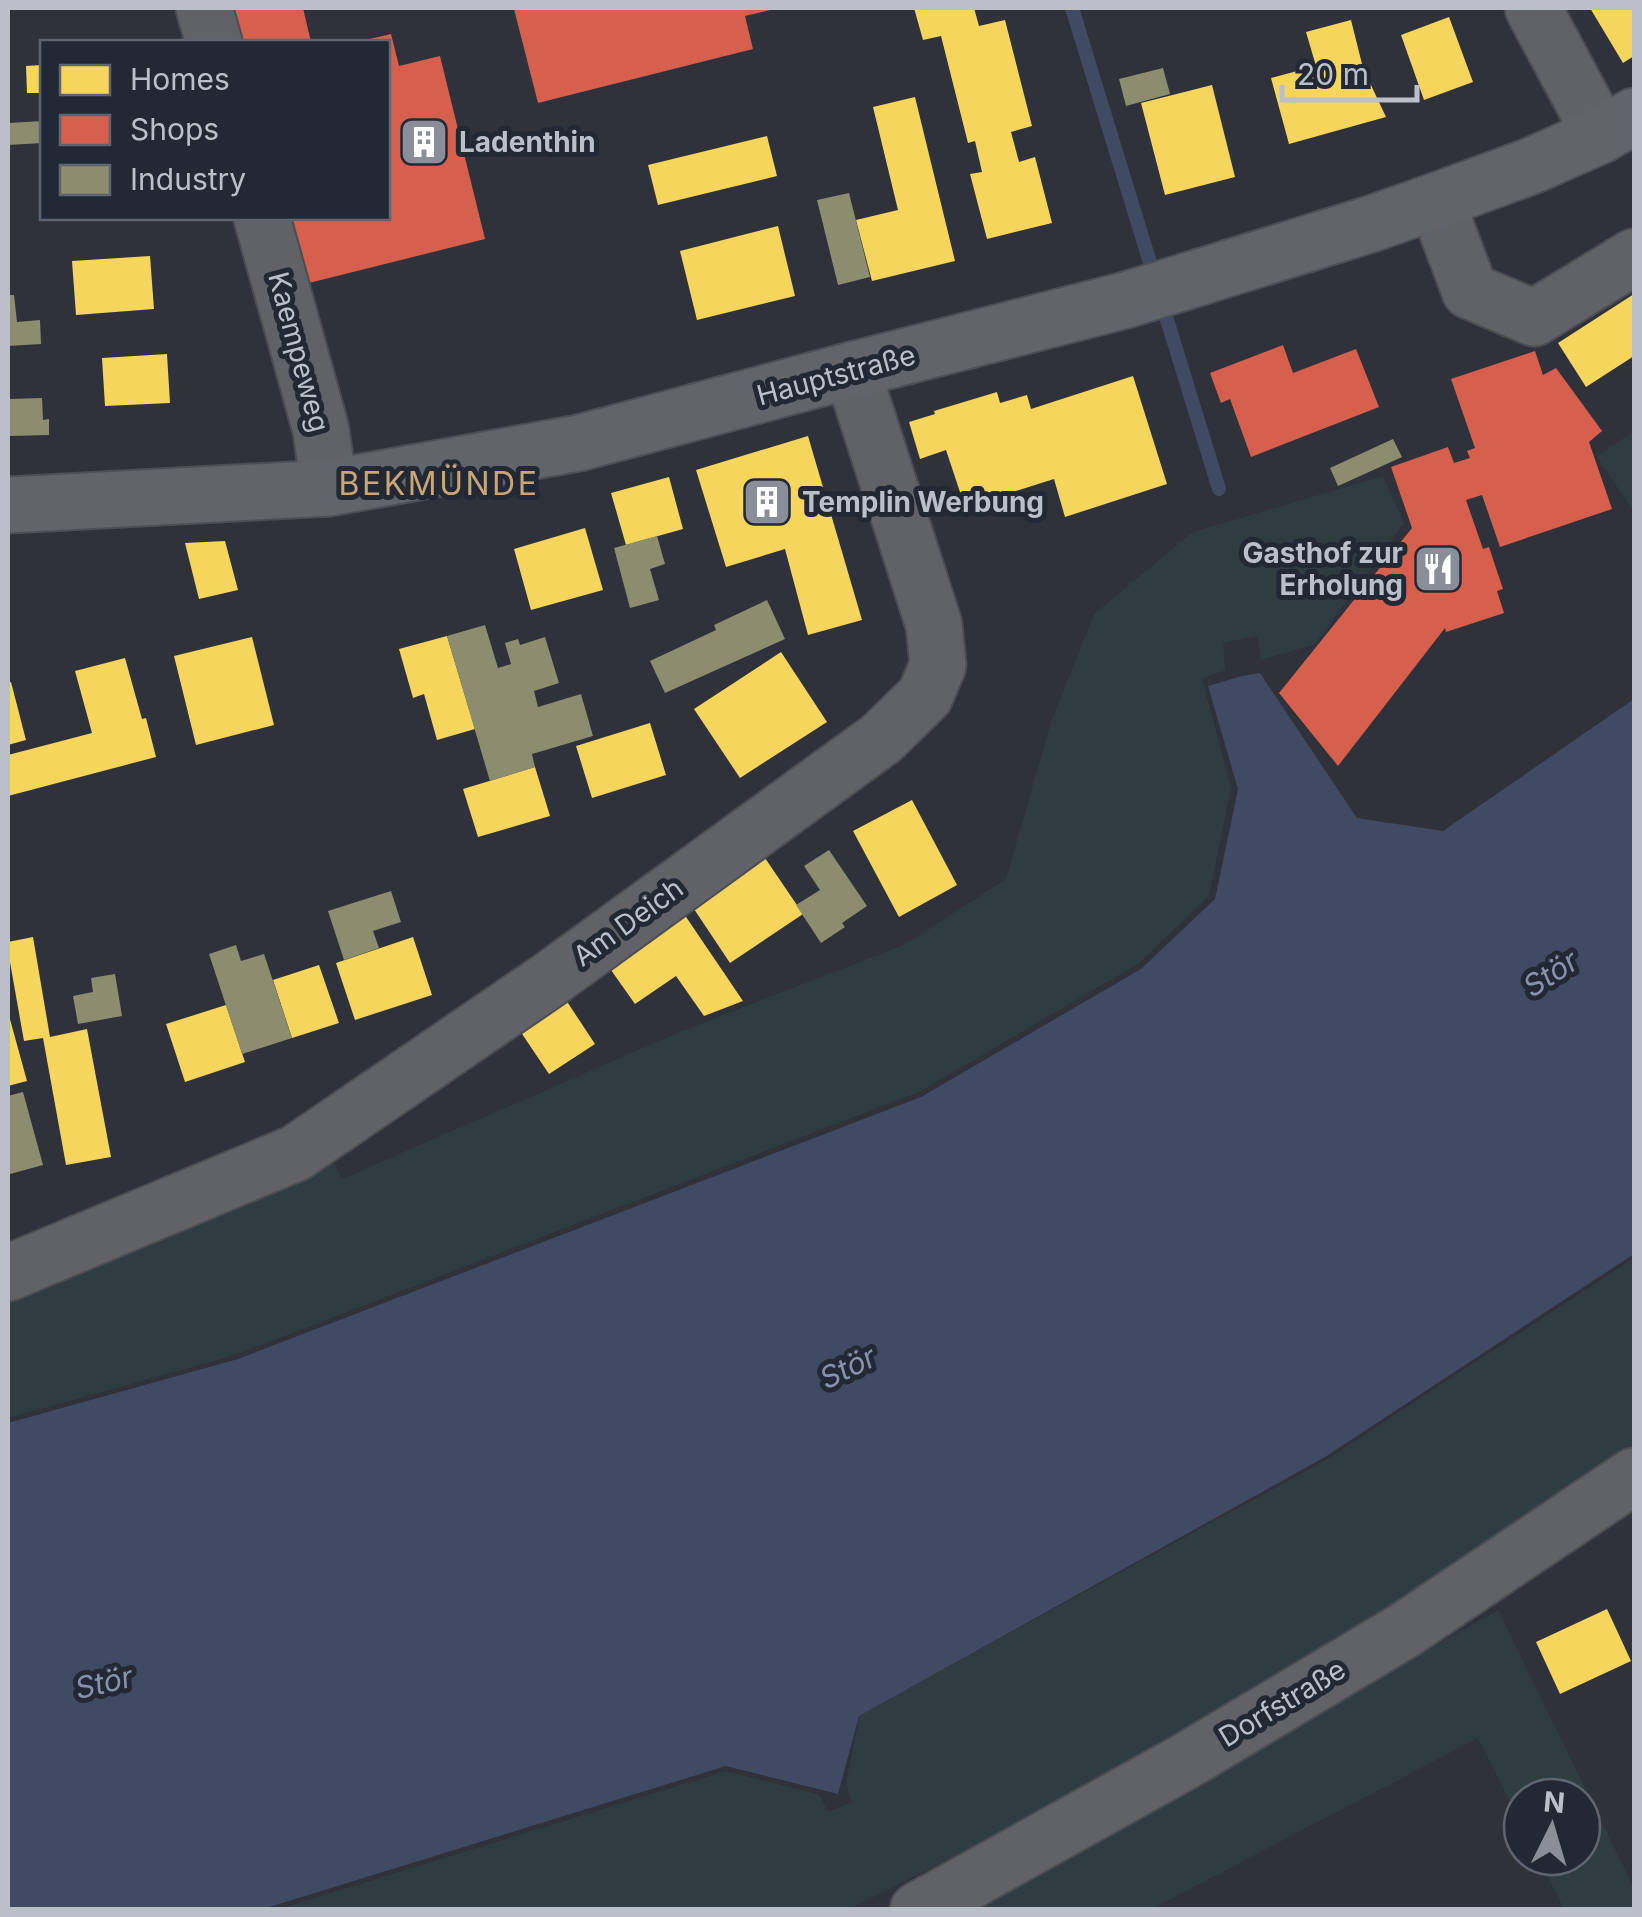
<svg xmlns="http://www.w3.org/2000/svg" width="1642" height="1917" font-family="Inter,sans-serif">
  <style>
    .green { fill: #2f3d43 }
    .water { fill: #404a62 }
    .homes { fill: #f6d55c }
    .shops { fill: #d6604d }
    .industry { fill: #8c8c6e }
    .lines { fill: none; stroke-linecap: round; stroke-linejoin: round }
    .stream { stroke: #404a62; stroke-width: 14 }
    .minor-casing { stroke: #4b4d53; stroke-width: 59 }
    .major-casing { stroke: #4d4f57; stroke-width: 59 }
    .minor { stroke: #606268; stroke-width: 55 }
    .major { stroke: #61646a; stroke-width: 55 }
    .labels { text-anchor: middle; stroke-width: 10; stroke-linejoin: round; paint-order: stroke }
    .poi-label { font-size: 28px; font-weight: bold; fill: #bbbfca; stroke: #232835; text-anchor: start }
    .street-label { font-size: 28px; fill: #bbbfca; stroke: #232835 }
    .water-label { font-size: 30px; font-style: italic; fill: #8691ad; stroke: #232835 }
    .quarter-label { font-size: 32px; letter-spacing: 2.5px; fill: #caa676; stroke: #232835 }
  </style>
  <rect width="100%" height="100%" fill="#2f323a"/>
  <path class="green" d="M1634,431V512L1597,457Z
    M1383,476L1404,523L1315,644L1261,660L1257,636L1223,643L1225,670L1202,679L1231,787L1209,896L1138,964L919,1092L235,1355L8,1418V1288L329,1152L342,1179L677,1033L906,944L1006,879L1052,719L1094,614L1193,532Z
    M1634,1258V1450L1404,1605L1044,1812L849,1909L276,1910L726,1771L818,1794L829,1812L852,1802L846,1782L860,1715L1326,1460Z
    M1498,1610L1634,1888V1909H1564L1538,1857H1582V1797H1522V1825L1478,1738L1152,1909L978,1910L976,1906Z"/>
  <path class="water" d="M1260,673L1357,818L1443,831L1634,699V1254L1325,1457L859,1716L838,1794L726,1766L263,1909H8V1423L238,1359L921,1097L1141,969L1215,899L1238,789L1208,686L1242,676Z"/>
  <path class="homes" d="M914,8H974L979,26L1005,20L1032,126L1011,132L1019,162L1035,157L1052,223L987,239L970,174L982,172L975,141L968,143L941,36L923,40Z
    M1590,8H1634V56L1623,63Z
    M1449,17L1473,82L1424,100L1401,35Z
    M1351,20L1363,68L1386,117L1289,144L1271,78L1316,66L1306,32Z
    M42,65V93H27L26,66Z
    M1212,85L1235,177L1165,195L1141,103Z
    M915,97L955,261L872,281L856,220L898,210L873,107Z
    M767,136L777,176L658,205L648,165Z
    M778,226L795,296L697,320L680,251Z
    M150,256L154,309L76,315L72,261Z
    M1634,294V356L1586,387L1558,343Z
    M167,354L170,403L105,406L102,358Z
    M1133,376L1167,484L1065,517L1054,479L965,507L946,450L920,459L909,422L935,414L934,411L997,392L1000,403L1027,395L1031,409Z
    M808,436L862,620L808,635L785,549L726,567L696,470Z
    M669,477L683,529L626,545L611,493Z
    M585,528L603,590L531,610L514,549Z
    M225,541L238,590L199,599L185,543Z
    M447,636L475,729L437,740L424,694L413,698L399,649Z
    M252,637L274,725L196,745L174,656Z
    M781,652L827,722L740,778L694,709Z
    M125,658L142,719L146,718L156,757L8,796V755L92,733L75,671Z
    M11,682L26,740L8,745V683Z
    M650,723L666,775L592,798L576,746Z
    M535,767L550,816L478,837L463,789Z
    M912,800L957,885L899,917L853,831Z
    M765,858L803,914L730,963L692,906Z
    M682,911L743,1001L704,1016L676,976L635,1004L606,963Z
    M33,937L50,1037L87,1029L111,1157L66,1165L43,1038L24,1041L8,951V942Z
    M413,937L432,995L355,1020L336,963Z
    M319,965L339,1023L292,1038L273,980Z
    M562,994L595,1044L549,1074L516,1025Z
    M226,1005L245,1062L185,1082L166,1024Z
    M8,1012L27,1081L8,1086Z
    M1607,1609L1631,1661L1560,1694L1536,1642Z"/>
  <path class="shops" d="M228,8H303L311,42H237Z
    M520,8H775V9L745,16L753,49L538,103L514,9Z
    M391,34L399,66L440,56L485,239L297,286L280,218H388V42L361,41Z
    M1283,345L1293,373L1356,349L1379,407L1251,457L1230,399L1221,403L1210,373Z
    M1535,351L1543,375L1556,368L1602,431L1589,442L1612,509L1500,547L1482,495L1466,500L1483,549L1489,547L1503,589L1497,591L1504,613L1446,632L1445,628L1338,766L1279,693L1412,528L1391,467L1448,447L1454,463L1470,458L1467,451L1475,448L1451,379Z"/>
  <path class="industry" d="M1163,68L1170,94L1126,106L1119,79Z
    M42,121V143L8,145V123Z
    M849,193L870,277L838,285L817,200Z
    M8,295H14L17,322L40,320L41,344L8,346Z
    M42,398L43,420L49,419V435L10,436L9,399Z
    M1393,439L1402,457L1338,486L1330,468Z
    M657,536L665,564L650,569L659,600L630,608L614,548Z
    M767,600L785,639L665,693L650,661L716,630L714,625Z
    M485,625L498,668L511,664L505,643L518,639L520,645L545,637L559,683L534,691L538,707L581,694L593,736L532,754L535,767L490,781L447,636Z
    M829,850L867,906L842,923L845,927L821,943L796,905L820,890L804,866Z
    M391,891L401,922L373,931L379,948L344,960L328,911Z
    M236,945L241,961L264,954L292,1038L242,1054L209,954Z
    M115,974L122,1016L78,1024L73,996L93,992L91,978Z
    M23,1092L43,1165L10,1174L8,1166V1096Z"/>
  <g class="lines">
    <path class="stream" d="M1072,8L1155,279
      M1161,300L1219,489"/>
    <g class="minor-casing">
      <path id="minor" d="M204,8L214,42
        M1533,8L1601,135
        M1436,201L1470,291L1534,318L1634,257
        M262,218L321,430L329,488
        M8,1273L296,1153L549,980L882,738L925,696L938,665L934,625L852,370
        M918,1910L1186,1761L1405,1630L1634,1476"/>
    </g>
    <g class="major-casing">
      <path id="major" d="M8,505L329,488L579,443L852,370L1126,300L1371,224L1436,201L1531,166L1601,135L1634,116"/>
    </g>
    <use href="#minor" class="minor"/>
    <use href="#major" class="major"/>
  </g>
  <defs>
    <g id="building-square" transform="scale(2.5)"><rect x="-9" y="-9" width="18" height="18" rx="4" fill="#8a8e98" stroke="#232835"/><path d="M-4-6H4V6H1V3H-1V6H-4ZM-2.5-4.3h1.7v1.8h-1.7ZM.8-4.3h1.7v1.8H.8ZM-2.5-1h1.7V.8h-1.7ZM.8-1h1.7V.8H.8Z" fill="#fff"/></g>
    <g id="restaurant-square" transform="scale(2.5)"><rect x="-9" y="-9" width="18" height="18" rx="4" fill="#8a8e98" stroke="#232835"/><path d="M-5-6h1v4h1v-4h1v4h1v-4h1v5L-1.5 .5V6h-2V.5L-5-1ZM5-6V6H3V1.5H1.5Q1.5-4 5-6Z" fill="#fff"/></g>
  </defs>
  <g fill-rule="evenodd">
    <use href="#building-square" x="424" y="142"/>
    <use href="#building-square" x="767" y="502"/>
    <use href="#restaurant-square" x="1438" y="569"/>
  </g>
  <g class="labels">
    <g class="poi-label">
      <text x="459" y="152">Ladenthin</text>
      <text x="802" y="512">Templin Werbung</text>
      <text x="1403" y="563" text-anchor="end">Gasthof zur<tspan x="1403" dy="32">Erholung</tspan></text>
    </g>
    <g class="street-label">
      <text transform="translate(299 352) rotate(75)" y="10">Kaempeweg</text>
      <text transform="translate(836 375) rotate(-15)" y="10">Hauptstraße</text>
      <text transform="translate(628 922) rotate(-36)" y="10">Am Deich</text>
      <text transform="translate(1282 1703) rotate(-31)" y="10">Dorfstraße</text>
    </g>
    <g class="water-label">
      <text transform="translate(1551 974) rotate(-33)" y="10">Stör</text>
      <text transform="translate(848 1368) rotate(-26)" y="10">Stör</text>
      <text transform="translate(104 1683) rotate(-13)" y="10">Stör</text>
    </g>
    <g class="quarter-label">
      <text x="439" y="495">BEKMÜNDE</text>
    </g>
  </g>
  <rect width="1642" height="1917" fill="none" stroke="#bbbfca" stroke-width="20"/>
  <rect x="40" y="40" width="350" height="180" fill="#232835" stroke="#606471" stroke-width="2.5"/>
  <rect x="60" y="65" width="50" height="30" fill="#f6d55c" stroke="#606471" stroke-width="2.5"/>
  <text x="130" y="90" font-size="30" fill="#bbbfca">Homes</text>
  <rect x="60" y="115" width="50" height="30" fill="#d6604d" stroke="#606471" stroke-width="2.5"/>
  <text x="130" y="140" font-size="30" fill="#bbbfca">Shops</text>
  <rect x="60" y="165" width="50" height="30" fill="#8c8c6e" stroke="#606471" stroke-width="2.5"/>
  <text x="130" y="190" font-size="30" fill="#bbbfca">Industry</text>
  <g transform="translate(1552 1827) rotate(5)"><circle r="48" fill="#232835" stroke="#606471" stroke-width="2.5"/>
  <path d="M0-8L18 38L0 25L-18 38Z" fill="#8a8e98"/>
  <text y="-15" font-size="28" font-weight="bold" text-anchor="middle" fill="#bbbfca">N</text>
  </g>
  <path d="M1282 85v15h135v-15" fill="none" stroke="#bbbfca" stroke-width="5"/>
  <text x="1297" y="85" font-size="30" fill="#bbbfca" stroke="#232835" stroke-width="8" paint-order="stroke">20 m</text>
</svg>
